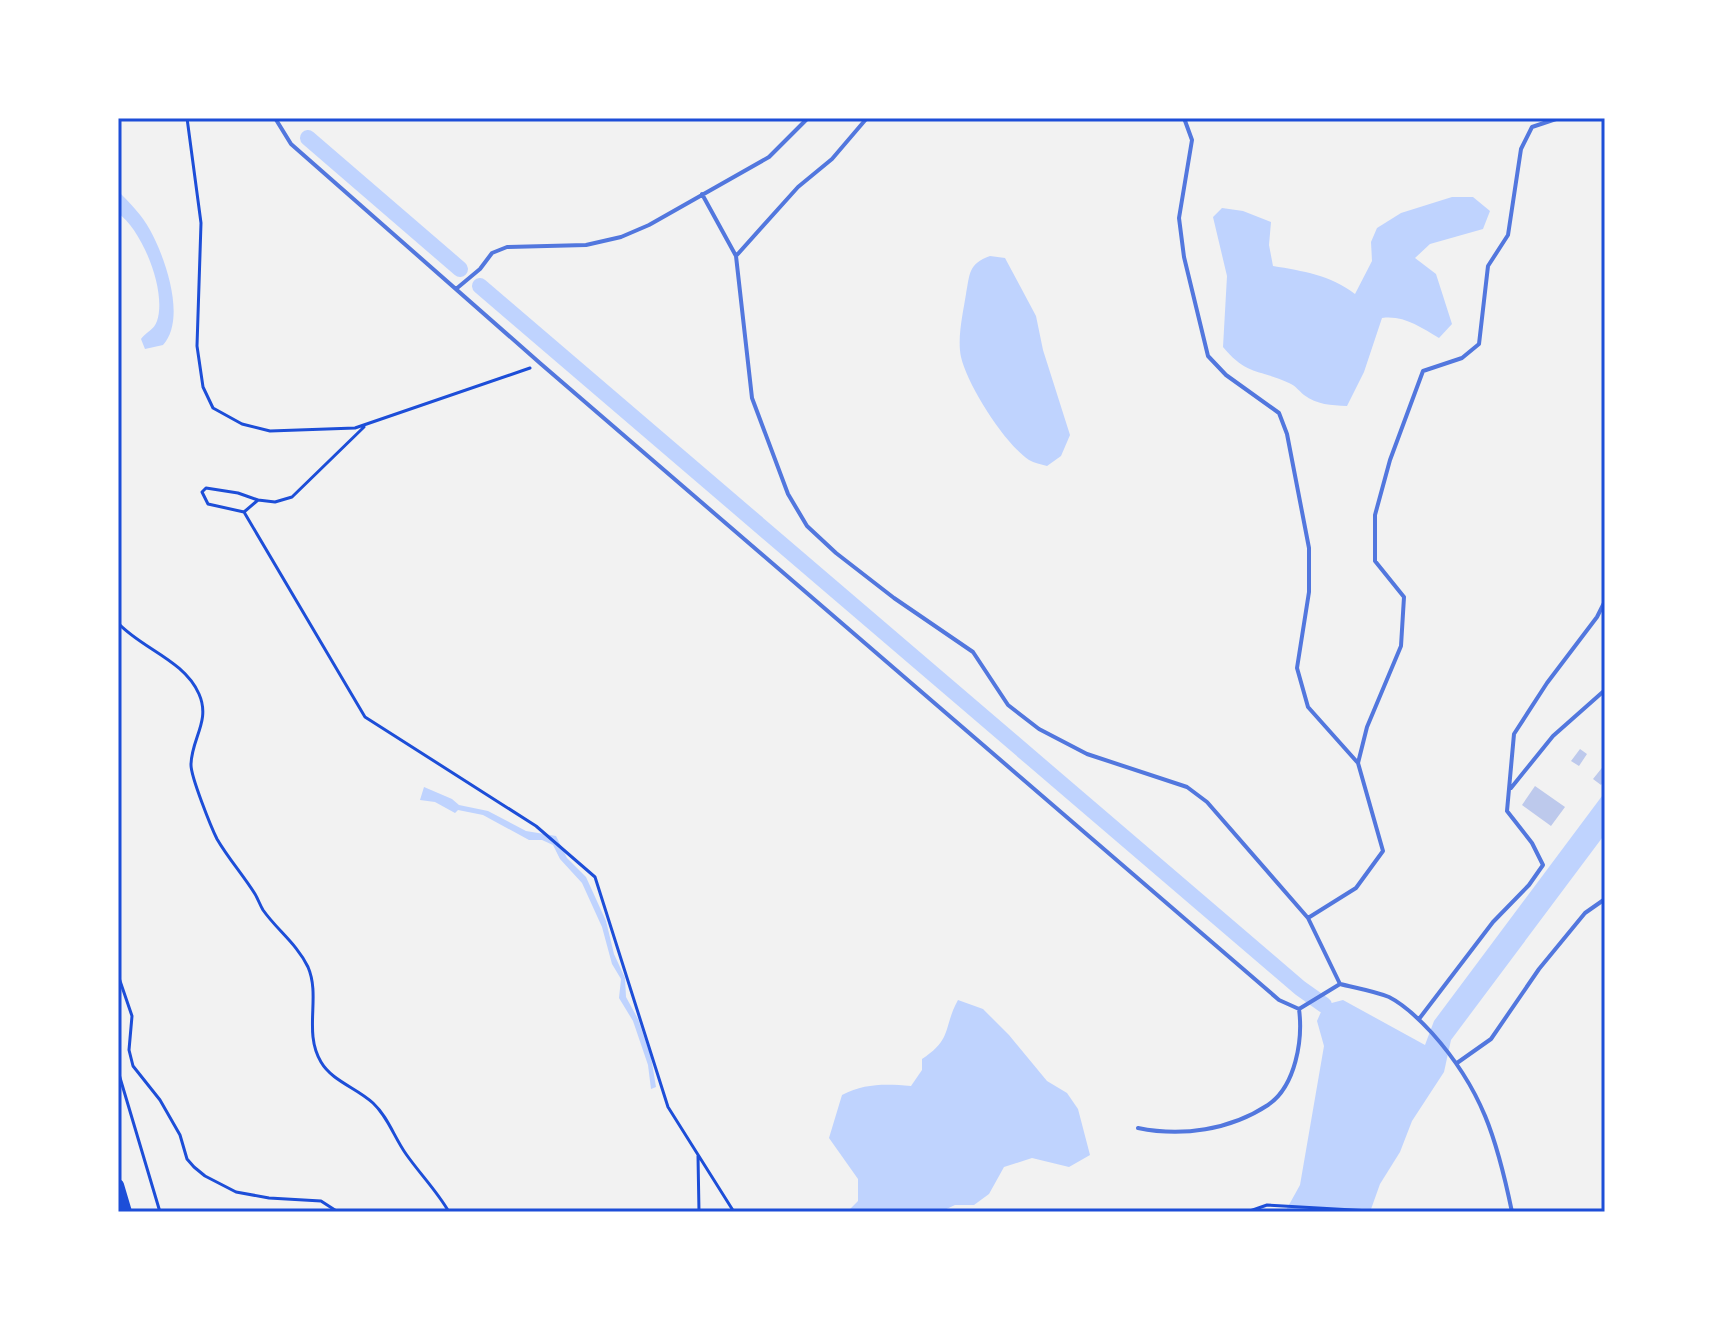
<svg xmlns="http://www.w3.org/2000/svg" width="1723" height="1330" font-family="Quicksand,sans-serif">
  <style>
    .water { fill: #bfd3fe }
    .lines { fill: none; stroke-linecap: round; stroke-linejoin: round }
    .canal { stroke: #bfd3fe; stroke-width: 16 }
    .building { fill: #bdc9ec }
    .path { stroke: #1d4ed8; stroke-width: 3 }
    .service { stroke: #5277de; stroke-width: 4 }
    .secondary { stroke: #1d4ed8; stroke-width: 12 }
    .neatline { fill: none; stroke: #1d4ed8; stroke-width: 3 }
  </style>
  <rect width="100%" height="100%" fill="#f2f2f2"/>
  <path class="water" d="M118,191C130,203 142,215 150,230C165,257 187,319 163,345L145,349L141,339C146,332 154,330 157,321C167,292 143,231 118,213Z
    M1452,197H1473L1490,211L1483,229L1430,244L1415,258L1436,274L1452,324L1439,338C1420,327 1404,315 1382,318L1364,372L1347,406C1331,405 1317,405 1304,395C1299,391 1296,386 1289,383C1259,369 1247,376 1223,347L1227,276L1213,217L1222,208L1243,211L1271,222L1269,245L1273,266C1303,271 1330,275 1355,294L1372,261L1371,242L1377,228L1401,213Z
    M990,256L1005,258L1036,316L1043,350L1070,435L1061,456L1047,466C1041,464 1034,463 1029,460C1004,443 968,386 961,357C957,338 963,313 966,294C970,274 968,264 990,256Z
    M424,787L452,799L459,805L488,811L526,831L556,836L567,858L586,877L606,921L614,954L625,978L626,997L638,1019L651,1057L656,1087L651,1089L648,1065L633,1021L619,998L621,979L612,964L602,927L582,883L560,859L553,845L542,840H529L483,815L458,810L455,813L435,802L420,800Z
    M1605,792V834L1451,1040L1444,1072L1412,1121L1400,1152L1380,1184L1370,1212H1285L1300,1185L1324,1046L1317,1021L1324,1005L1343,1000L1425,1045L1434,1021Z
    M958,1000L983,1009L1009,1035L1047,1081L1067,1093L1078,1109L1090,1155L1069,1167L1032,1158L1004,1167L989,1194L974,1205H955L940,1212H847L858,1201V1179L829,1138L842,1095C865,1083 886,1084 911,1086L922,1070V1059C953,1039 943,1027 958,1000Z"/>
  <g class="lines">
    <path class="canal" d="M308,138L460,269
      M480,286L1300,988L1324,1005"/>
  </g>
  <path class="building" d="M1580,749L1587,754L1579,766L1571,761Z
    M1605,764V779L1601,785L1593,779Z
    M1535,786L1565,807L1551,826L1522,805Z"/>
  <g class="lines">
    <path class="path" d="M187,118L201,223L197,346L203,387L213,408L242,424L270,431L355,428L530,368
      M258,500L275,502L292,497L364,427
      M244,512L258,500L238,493L206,488L202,492L208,504L244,512L365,717L536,826L595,877L668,1107L734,1212
      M118,623C142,649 184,660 199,694C211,721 191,739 191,765C191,777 211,827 217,839C228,858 243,875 255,894C258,899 260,905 263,910C277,930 297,944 308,967C321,997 303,1032 321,1062C332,1081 357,1088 373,1103C388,1117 394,1137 406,1154C420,1174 437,1191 449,1212
      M118,975L132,1016L129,1050L133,1066L160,1100L180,1135L187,1159L194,1167L205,1176L236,1192L269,1198L321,1201L338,1212
      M118,1071L160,1212
      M698,1156L699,1212
      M1247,1212L1267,1205L1388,1212"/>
    <path class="service" d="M275,118L291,144L541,364L1279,1000L1299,1009
      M1184,118L1192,140L1179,218L1184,257L1208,356L1226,375L1279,413L1287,434L1309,548V592L1297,668L1308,707L1358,763L1383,851L1356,888L1308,918
      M702,194L736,256L798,187L832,159L867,118
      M736,256L752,398L788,494L807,526L836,553L894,598L973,652L1008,705L1039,729L1087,754L1187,787L1207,802L1308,918L1340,984
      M456,289L480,269L492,253L507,247L586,245L621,237L649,225L769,157L808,118
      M1358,763L1367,727L1401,646L1404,597L1375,561V515L1390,460L1423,371L1462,358L1479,344L1488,266L1508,235L1521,149L1532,127L1559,118
      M1511,788L1553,736L1605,690
      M1299,1009L1340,984C1356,988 1374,991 1389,997C1405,1005 1420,1020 1432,1033C1482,1089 1497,1139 1512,1212
      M1419,1019L1493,922L1529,885L1543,865L1532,843L1507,811L1514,734L1547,683L1597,617L1605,601
      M1457,1063L1491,1039L1539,969L1585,913L1605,899
      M1138,1128C1182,1137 1230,1130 1268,1105C1296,1086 1303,1039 1299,1009"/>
    <path class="secondary" d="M118,1185L126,1212"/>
  </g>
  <rect width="1723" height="1330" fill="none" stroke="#ffffff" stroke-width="240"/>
  <rect x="120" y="120" width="1483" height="1090" class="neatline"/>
</svg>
